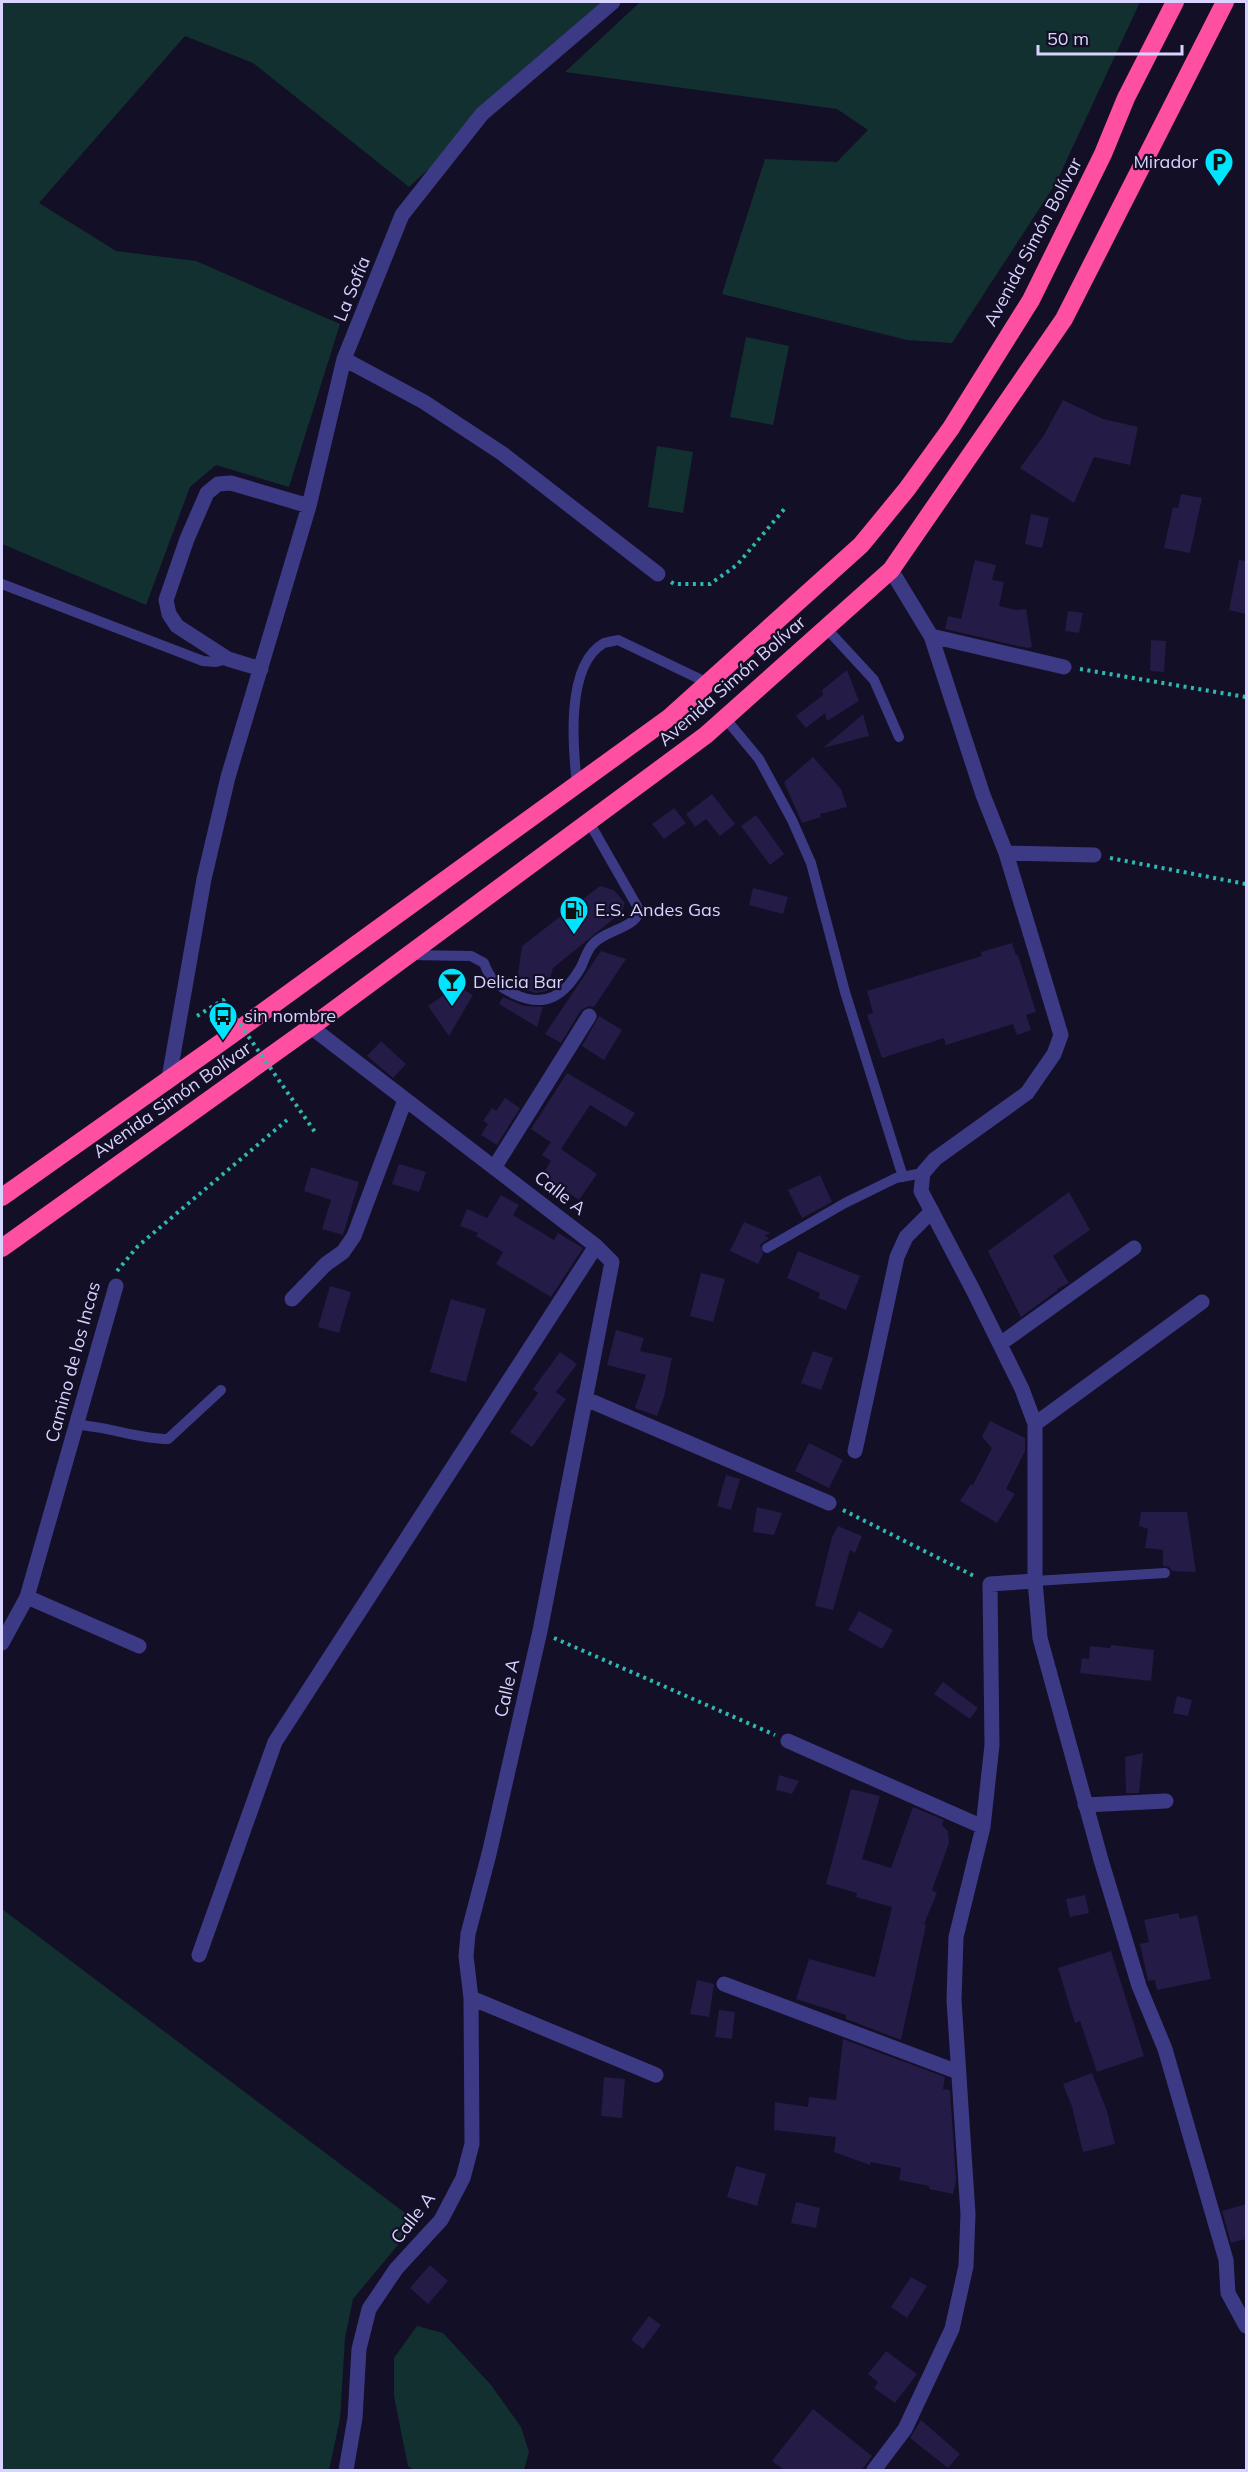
<svg xmlns="http://www.w3.org/2000/svg" width="1248" height="2472" font-family="Mulish,sans-serif">
  <style>
    .green { fill: #12302f }
    .building { fill: #241b47 }
    .lines { fill: none; stroke-linecap: round; stroke-linejoin: round }
    .path { stroke: #2fb8b0; stroke-width: 4; stroke-dasharray: 3 4.5; stroke-linecap: butt }
    .lane { stroke: #3d3a85; stroke-width: 10 }
    .street { stroke: #3d3a85; stroke-width: 15 }
    .highway { stroke: #ff4fa3; stroke-width: 18 }
    .path-bridge { stroke: #2fb8b0; stroke-width: 4; stroke-dasharray: 3 4.5; stroke-linecap: butt }
    .labels { text-anchor: middle; stroke-width: 4.5; stroke-linejoin: round; paint-order: stroke }
    .poi-label { font-size: 18px; fill: #d9d4ff; stroke: #130f26; text-anchor: start }
    .street-label { font-size: 18px; fill: #d9d4ff; stroke: #130f26 }
  </style>
  <rect width="100%" height="100%" fill="#130f26"/>
  <path class="green" d="M2,2H612L409,187L253,63L185,36L39,203L116,251L196,261L340,324L289,487L216,465L190,487L146,605L2,544Z
    M640,2H1140L1056,183L952,343L907,340L722,294L765,159L837,162L868,130L837,109L565,72Z
    M746,337L789,346L773,425L730,417Z
    M657,446L693,452L683,513L648,507Z
    M2,1909L417,2222L353,2299L345,2338L340,2419L329,2470H2Z
    M417,2326L443,2333L491,2385L521,2427L529,2452L524,2470H414L408,2466L394,2396V2358Z"/>
  <path class="building" d="M1063,400L1103,419L1138,427L1130,465L1094,457L1074,503L1020,468L1044,435Z
    M1181,494L1202,498L1190,553L1164,548L1173,507L1178,508Z
    M1031,514L1049,518L1042,548L1025,544Z
    M975,560L996,565L992,580L1004,582L999,606L1016,610L1026,609L1032,647L1027,648L945,629L948,616L961,619Z
    M1239,560L1246,561V614L1229,610Z
    M1068,611L1083,613L1079,633L1065,631Z
    M1151,640L1166,641L1164,672L1150,671Z
    M847,670L859,701L827,721L825,713L806,728L796,716L823,695L822,690Z
    M863,714L869,736L823,748Z
    M813,757L841,789L847,807L820,814L821,817L802,823L784,782Z
    M712,794L735,824L720,836L706,819L695,827L686,814Z
    M674,808L686,823L664,839L652,824Z
    M756,815L784,854L770,865L741,826Z
    M600,886L614,890L625,903L622,912L553,968L547,991L536,993L516,987L522,946Z
    M753,888L788,897L783,914L749,905Z
    M1012,943L1016,955H1018L1036,1012L1026,1015L1031,1030L1017,1035L1013,1024L946,1045L944,1038L882,1058L867,1015L873,1013L867,991L982,956L981,952Z
    M601,951L626,959L594,1007L589,1006L581,1010L561,1043L545,1034Z
    M457,986L473,995L449,1036L428,1006Z
    M503,997L524,1006L543,1007L537,1027L499,1004Z
    M599,1016L622,1030L604,1060L582,1046Z
    M381,1041L406,1064L393,1078L367,1056Z
    M567,1073L635,1113L626,1127L590,1105L561,1149L531,1129Z
    M505,1098L520,1108L497,1145L481,1135L488,1124L483,1121L492,1108L496,1111Z
    M551,1142L597,1174L579,1200L542,1175L551,1161L542,1155Z
    M399,1164L426,1172L419,1192L392,1184Z
    M311,1167L359,1182L343,1235L322,1229L331,1200L304,1191Z
    M820,1175L832,1202L802,1218L788,1190Z
    M1069,1192L1090,1230L1053,1256L1069,1283L1057,1289L1058,1290L1021,1317L988,1251Z
    M501,1195L519,1205L513,1215L554,1240L558,1233L583,1248L551,1297L496,1264L503,1252L476,1236L478,1233L460,1226L467,1209L487,1218Z
    M744,1222L770,1233L764,1236L769,1238L760,1245L763,1254L758,1264L730,1251Z
    M798,1251L860,1276L846,1310L818,1298L820,1293L787,1278Z
    M701,1273L725,1279L713,1322L690,1316Z
    M330,1286L351,1292L339,1333L318,1327Z
    M451,1299L486,1309L466,1382L430,1372Z
    M616,1330L644,1338L640,1351L672,1358L664,1397L657,1416L635,1408L646,1375L607,1365Z
    M813,1351L833,1358L821,1390L801,1383Z
    M560,1352L577,1364L556,1392L566,1399L532,1447L510,1432L538,1393L533,1389Z
    M990,1421L1025,1438V1451L1006,1489L1015,1494L997,1523L960,1501L971,1484L973,1485L992,1448L982,1437Z
    M809,1443L843,1460L829,1488L795,1471Z
    M726,1475L740,1479L731,1510L717,1506Z
    M757,1507L782,1513L774,1535L753,1532Z
    M1141,1512H1187L1196,1572L1172,1571L1169,1567L1163,1566V1550L1145,1548L1148,1529L1139,1526Z
    M838,1526L862,1536L855,1553L850,1550L833,1610L815,1606L832,1537Z
    M859,1611L893,1630L882,1649L848,1630Z
    M1111,1645L1154,1650L1151,1681L1080,1673L1082,1658L1089,1659L1090,1646L1110,1648Z
    M943,1682L978,1708L970,1719L934,1694Z
    M1177,1696L1192,1700L1188,1716L1173,1713Z
    M1143,1753L1139,1793H1126L1125,1757Z
    M779,1775L799,1781L792,1794L776,1790Z
    M851,1789L880,1796L862,1859L891,1868L913,1807L944,1820L942,1825L948,1831L949,1843L932,1890L937,1893L924,1924L926,1925L901,2040L846,2019V2015L796,1999L809,1959L875,1977L892,1907L856,1897L857,1893L826,1884Z
    M1085,1895L1089,1913L1070,1917L1066,1899Z
    M1178,1913L1180,1919L1197,1915L1211,1979L1157,1990L1155,1980L1148,1981L1140,1944L1149,1942L1144,1920Z
    M1111,1951L1144,2056L1097,2072L1080,2021L1075,2023L1058,1968Z
    M697,1980L714,1984L709,2017L690,2014Z
    M719,2010L735,2012L732,2039L715,2037Z
    M843,2039L945,2077L943,2089L950,2090L956,2180L953,2194L929,2189V2186L899,2180L901,2168L871,2162L870,2165L834,2152L836,2137L774,2130L775,2102L808,2107L809,2097L836,2100Z
    M1092,2073L1107,2111L1115,2144L1083,2152L1072,2107L1063,2084Z
    M604,2077L625,2079L622,2118L601,2116Z
    M736,2166L766,2174L757,2206L727,2197Z
    M796,2202L820,2208L816,2228L791,2223Z
    M1246,2204V2239L1231,2243L1222,2211Z
    M430,2265L448,2281L428,2304L410,2288Z
    M911,2277L927,2286L907,2318L891,2307Z
    M649,2316L661,2325L643,2349L631,2340Z
    M886,2351L917,2374L895,2403L874,2388L878,2382L868,2374Z
    M813,2409L872,2456L862,2470H784L772,2461Z
    M921,2420L960,2454L948,2468L910,2438Z"/>
  <g class="lines">
    <path class="path" d="M671,582L674,584H710L737,565L786,507
      M1080,669L1246,697
      M1110,858L1246,884
      M117,1271L138,1246L287,1120
      M843,1510L976,1577
      M554,1638L775,1735"/>
    <path class="lane" d="M2,584L203,661L216,662L228,659
      M826,628L874,680L899,737
      M725,718L759,759L792,820L811,863L845,992L903,1177
      M577,785C573,748 565,665 604,643C608,642 614,641 618,640L708,683
      M409,955L471,956L484,963C490,980 498,986 514,994C546,1009 565,995 581,967C585,959 587,949 594,943C606,930 632,929 639,913L637,906L589,822
      M767,1248L845,1203L896,1178L923,1173
      M77,1425C107,1426 137,1439 168,1439L221,1390
      M1035,1581L1165,1573"/>
    <path class="street" d="M344,359L424,402L503,454L658,574
      M891,570L931,636L983,795L1006,853L1061,1035L1054,1054L1027,1093L935,1159L923,1173L921,1191L973,1290L1022,1389L1035,1424V1581L1040,1638L1101,1860L1139,1986L1165,2049L1226,2260L1228,2293L1246,2326
      M931,636L1064,667
      M261,669L228,659L177,626L169,614L166,600L187,539L207,493L218,484L231,483L309,506
      M1006,853L1094,855
      M311,1027L596,1246L612,1262L540,1631L489,1854L468,1934L466,1956L471,1998L472,2144L463,2178L441,2220L396,2269L369,2309L359,2349L355,2418L346,2470
      M169,1078L204,879L228,777L309,506L344,359L402,215L482,114L613,2
      M494,1168L589,1016
      M292,1299L326,1264L343,1252L354,1236L405,1100
      M1000,1344L1134,1248
      M586,1399L829,1503
      M1035,1424L1202,1302
      M855,1451L897,1257L906,1237L932,1211
      M27,1597L139,1646
      M2,1643L27,1597L116,1286
      M788,1741L983,1827
      M1085,1805L1166,1801
      M199,1955L275,1742L596,1246
      M724,1984L958,2072
      M471,1998L656,2075
      M874,2470L905,2429L952,2329L966,2266L968,2214L954,2000L956,1937L983,1827L992,1745L990,1584L1035,1581"/>
    <path class="highway" d="M2,1197L223,1041L670,717L861,545L907,489L951,428L1031,300L1103,154L1126,98L1175,2
      M2,1248L311,1027L706,735L891,570L1064,319L1225,2"/>
    <path class="path-bridge" d="M197,1016L223,1000L315,1132"/>
  </g>
  <defs>
    <g id="parking-pin" transform="scale(1.5)"><path d="M0 17L-7.5 6A9.5 9.5 0 1 1 7.5 6Z" fill="#00e5ff" stroke="#130f26"/><path d="M-3.5-5.5H1a3.5 3.5 0 0 1 0 7H-1V5.5H-3.5ZM-1-3.4V-.6H.8a1.4 1.4 0 0 0 0-2.8Z" fill="#111"/></g>
    <g id="fuel-pin" transform="scale(1.5)"><path d="M0 17L-7.5 6A9.5 9.5 0 1 1 7.5 6Z" fill="#00e5ff" stroke="#130f26"/><path d="M-5.5-6h7V0h2V4h1.3V-2.5L3-4.5l.8-.8L6-3V5H2.5V1h-1V6h-7ZM-4.2-4.7v3.2H.2V-4.7Z" fill="#111"/></g>
    <g id="bar-pin" transform="scale(1.5)"><path d="M0 17L-7.5 6A9.5 9.5 0 1 1 7.5 6Z" fill="#00e5ff" stroke="#130f26"/><path d="M-6-5H6L.8 .8V4.5H3.5V6h-7V4.5H-.8V.8Z" fill="#111"/></g>
    <g id="bus-pin" transform="scale(1.5)"><path d="M0 17L-7.5 6A9.5 9.5 0 1 1 7.5 6Z" fill="#00e5ff" stroke="#130f26"/><path d="M-5-6H5V4H4V6H2V4H-2V6H-4V4H-5ZM-3.5-4V0h7V-4ZM-3.5 1.2v1.5H-2V1.2ZM2 1.2v1.5H3.5V1.2Z" fill="#111"/></g>
  </defs>
  <g fill-rule="evenodd">
    <use href="#parking-pin" x="1219" y="162"/>
    <use href="#fuel-pin" x="574" y="910"/>
    <use href="#bar-pin" x="452" y="982"/>
    <use href="#bus-pin" x="223" y="1016"/>
  </g>
  <g class="labels">
    <g class="poi-label">
      <text x="1198" y="168" text-anchor="end">Mirador</text>
      <text x="595" y="916">E.S. Andes Gas</text>
      <text x="473" y="988">Delicia Bar</text>
      <text x="244" y="1022">sin nombre</text>
    </g>
    <g class="street-label">
      <text transform="translate(1033 242) rotate(-62)" y="6">Avenida Simón Bolívar</text>
      <text transform="translate(352 289) rotate(-68)" y="6">La Sofía</text>
      <text transform="translate(732 681) rotate(-41)" y="6">Avenida Simón Bolívar</text>
      <text transform="translate(172 1100) rotate(-35)" y="6">Avenida Simón Bolívar</text>
      <text transform="translate(560 1193) rotate(38)" y="6">Calle A</text>
      <text transform="translate(73 1362) rotate(-75)" y="6">Camino de los Incas</text>
      <text transform="translate(507 1688) rotate(-77)" y="6">Calle A</text>
      <text transform="translate(413 2218) rotate(-52)" y="6">Calle A</text>
    </g>
  </g>
  <rect width="1248" height="2472" fill="none" stroke="#d9d4ff" stroke-width="6"/>
  <path d="M1038 45v9h144v-9" fill="none" stroke="#d9d4ff" stroke-width="3"/>
  <text x="1047" y="45" font-size="18" fill="#d9d4ff" stroke="#130f26" stroke-width="4.5" paint-order="stroke">50 m</text>
</svg>
